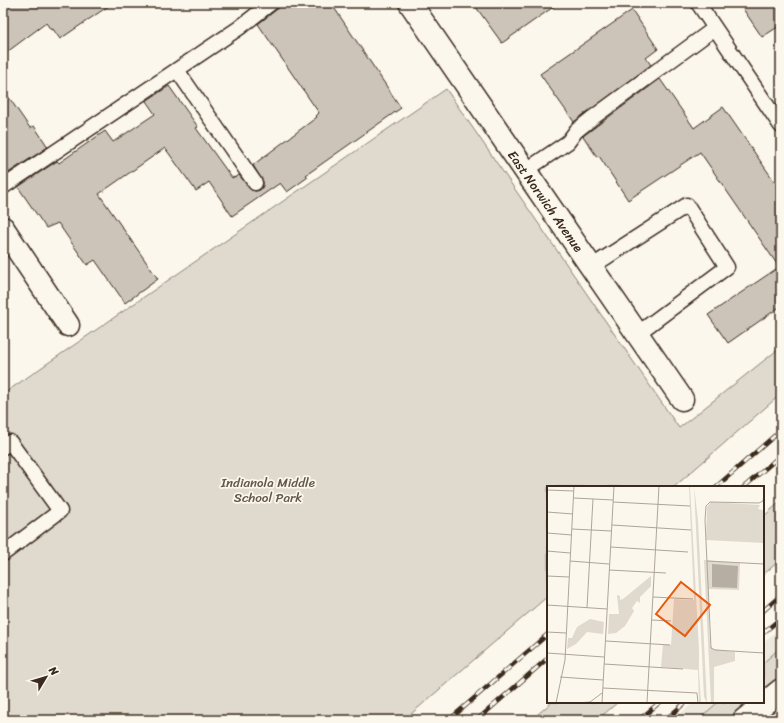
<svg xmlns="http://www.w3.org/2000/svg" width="784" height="723" font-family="Sriracha,sans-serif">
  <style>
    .built { fill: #ede8dd }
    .green { fill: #dfd9ce; stroke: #8d8276 }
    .building { fill: #ccc4b9; stroke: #3b2a1e }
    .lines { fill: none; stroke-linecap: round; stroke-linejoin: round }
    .service-casing { stroke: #3b2a1e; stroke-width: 17 }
    .minor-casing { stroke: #3b2a1e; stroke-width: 25 }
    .service { stroke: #fbf7ec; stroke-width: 14 }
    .minor { stroke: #fbf7ec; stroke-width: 22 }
    .rail-casing { stroke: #3b2a1e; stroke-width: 4.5 }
    .rail { stroke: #fbf7ec; stroke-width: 3; stroke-dasharray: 9; stroke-linecap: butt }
    .labels { text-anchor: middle; stroke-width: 3.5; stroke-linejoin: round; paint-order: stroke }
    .street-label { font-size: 13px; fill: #3b2a1e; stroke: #fbf7ec }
    .park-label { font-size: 13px; fill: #64564a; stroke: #fbf7ec }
    .inset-road { fill: none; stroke: #aea59a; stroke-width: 1 }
    .view { fill: #e8590c; fill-opacity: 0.15; stroke: #e8590c; stroke-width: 2 }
    .inset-edge { fill: none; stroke: #3b2a1e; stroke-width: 2 }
  </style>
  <rect width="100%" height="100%" fill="#fbf7ec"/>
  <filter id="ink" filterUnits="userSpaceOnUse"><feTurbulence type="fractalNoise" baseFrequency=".025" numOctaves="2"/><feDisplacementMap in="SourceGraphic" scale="8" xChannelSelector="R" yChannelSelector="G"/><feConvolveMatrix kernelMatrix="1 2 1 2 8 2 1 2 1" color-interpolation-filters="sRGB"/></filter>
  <g filter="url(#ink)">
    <path class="built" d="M781,627V720H673L694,702H763V643Z"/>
    <path class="green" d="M446,89L679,428L781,347V394L674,487H548V596L404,720H3V394Z
      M781,501V559L763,575V517Z
      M781,647V690L744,720H698L718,702H763V663Z
      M552,702H618L597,720H531Z"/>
    <path class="building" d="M3,3H113L60,39L53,29L51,30L46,23L3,55Z
      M285,3H331L401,108L306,175L308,177L287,192L280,183L232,216L209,182L196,191L165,148L99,194L158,279L125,303L95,260L87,265L58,223L46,228L18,187L57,161L59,163L105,131L113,142L155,114L146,101L169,86L198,127L196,128L232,178L234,177L235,178L239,175L251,190L256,191L260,190L263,186V182L253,165L317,117L316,116L319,113L258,24Z
      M473,3H559L502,43Z
      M739,3H781V25L762,37Z
      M632,10L658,49L646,58L651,65L574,122L540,74Z
      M660,79L694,128L723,107L781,191V306L728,343L708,315L779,267L700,152L628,200L599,156L597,157L583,136Z
      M3,89L30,128L34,126L48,147L8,173L3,166Z"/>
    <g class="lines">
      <g class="service-casing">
        <path id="service" d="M698,3L781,126
          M177,70L255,183
          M525,171L568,142L576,131L591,119L715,28
          M3,187L239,28L271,3
          M591,267L687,205L727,267L637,334
          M3,447L10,442L60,511L3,554"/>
      </g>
      <g class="minor-casing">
        <path id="minor" d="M410,3L682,399
          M3,228L68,325
          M744,720L781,690"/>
      </g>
      <use href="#service" class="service"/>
      <use href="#minor" class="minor"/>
      <g class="rail-casing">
        <path id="rail" d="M716,487L781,430
          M744,487L781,455
          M763,611L781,595
          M763,633L781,618
          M449,720L548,634
          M477,720L548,658
          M639,720L660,702
          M665,720L686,702"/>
      </g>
      <use href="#rail" class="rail"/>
    </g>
  </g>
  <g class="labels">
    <g class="street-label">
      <text transform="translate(546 201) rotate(55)" y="5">East Norwich Avenue</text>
    </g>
    <g class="park-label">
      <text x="268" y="487">Indianola Middle<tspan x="268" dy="15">School Park</tspan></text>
    </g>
  </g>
  <g transform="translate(547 486)">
    <rect width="217" height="217" fill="#fbf7ec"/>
    <path d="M142,0H143L152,163V186L154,217H152L151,184L114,181L116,158L124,159L127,113L147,114ZM147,0L151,35L160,217L157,211ZM164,16L213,19L211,23L216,24L217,57L159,54L160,21ZM157,74L193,77L192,104L161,103L163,159L166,163L188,166V175L167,181V217H164ZM104,90V100L93,111V117L90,115L85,122L87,125L78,140L69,147L61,148L62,128H72L70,109L73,110V114L76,113ZM43,133L57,136L56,148L40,146L29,158L20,163L21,152H25L30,141Z" fill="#dfd9ce"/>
    <path d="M165,78L191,80L190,102L165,101Z" fill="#b6aea2"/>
    <path class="inset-road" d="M0,4L27,5M217,9L216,15L212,17L163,16L159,20L158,34L164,162L168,164L217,167M27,12L66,14M66,16L143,20M0,26L26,28M65,39L144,44M25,43L64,45M0,47L25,49M64,61L141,66M0,65L23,67M23,75L62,78M160,75L217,78M62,84L119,87M0,90L22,91M106,111L146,113M0,119L60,123M40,122L46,13M105,134L124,135M0,146L19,147M59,155L123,159M0,167L57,171M57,178L136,183M13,191L56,194M56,202L150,207L151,217M9,217L18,174L27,0M30,217L43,216L55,207M55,217L67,0M100,217L112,0"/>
    <path class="view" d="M134,96L163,119L138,150L109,128Z"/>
    <rect width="217" height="217" class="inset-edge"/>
  </g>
  <rect width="784" height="723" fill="none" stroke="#fbf7ec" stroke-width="16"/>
  <rect x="8" y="8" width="768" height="707" fill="none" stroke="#3b2a1e" stroke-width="1.5" filter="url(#ink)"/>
  <g transform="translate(46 677) rotate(52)" stroke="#fbf7ec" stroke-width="3" paint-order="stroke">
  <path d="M0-3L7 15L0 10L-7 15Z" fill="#3b2a1e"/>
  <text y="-6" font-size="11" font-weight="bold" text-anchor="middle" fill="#3b2a1e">N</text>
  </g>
</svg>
